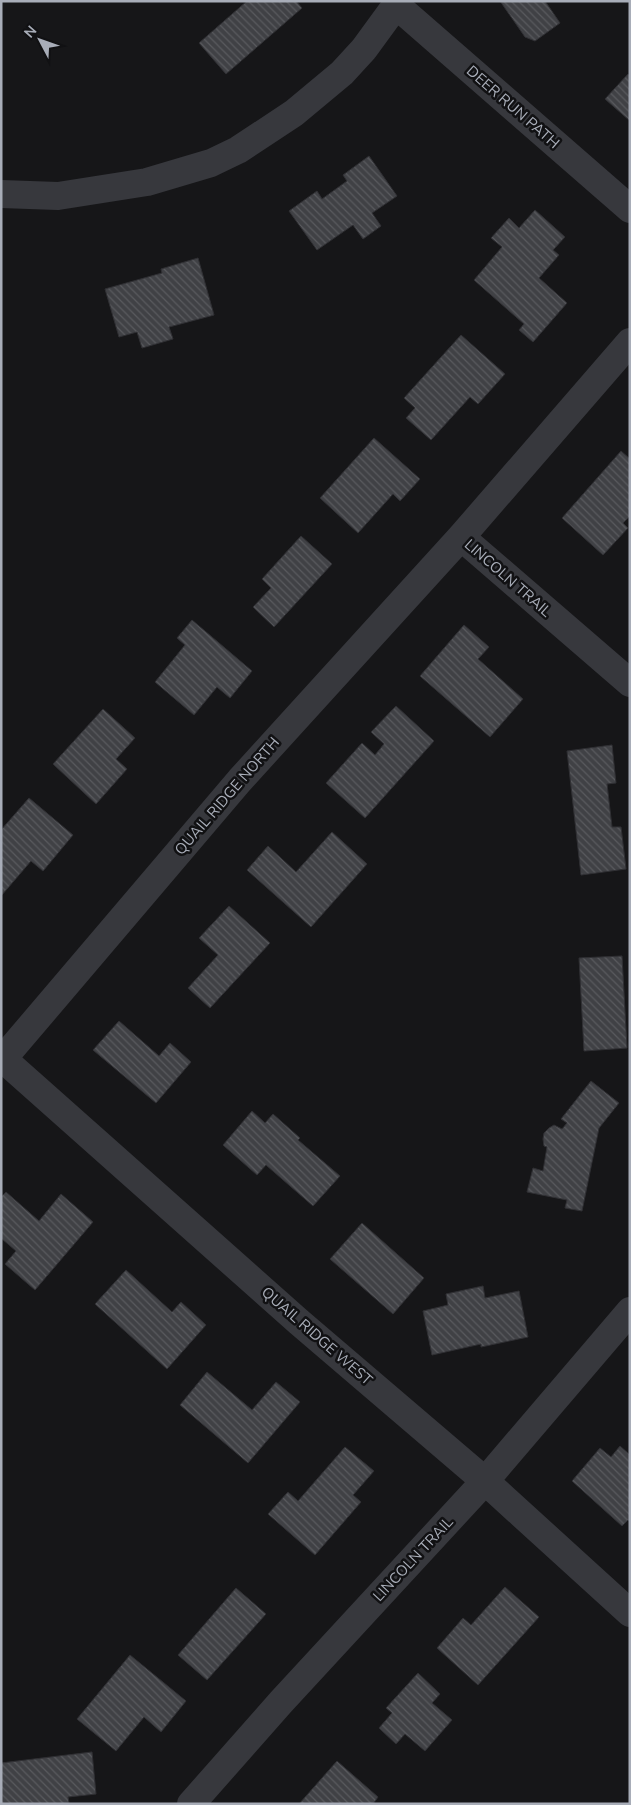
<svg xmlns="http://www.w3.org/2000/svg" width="631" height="1805" font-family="'Nunito Sans',sans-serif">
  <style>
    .building { fill: url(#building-back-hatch); stroke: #303034 }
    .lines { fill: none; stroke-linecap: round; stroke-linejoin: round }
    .minor { stroke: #37383d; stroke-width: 28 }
    .labels { text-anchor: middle; stroke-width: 5; stroke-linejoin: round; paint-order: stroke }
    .street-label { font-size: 15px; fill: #a8adb8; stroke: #111113 }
  </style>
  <defs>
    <pattern id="building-back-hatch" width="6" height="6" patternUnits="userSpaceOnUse" patternTransform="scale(1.25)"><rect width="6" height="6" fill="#404145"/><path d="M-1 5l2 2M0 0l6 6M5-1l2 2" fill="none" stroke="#595a5e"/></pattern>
  </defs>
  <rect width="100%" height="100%" fill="#161618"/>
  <path class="building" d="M247,1H296L302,8L226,74L199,43Z
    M500,1H545L560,23L535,41L525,37Z
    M628,74L630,76V121L605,99Z
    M369,156L397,196L372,213L381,226L363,239L353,225L317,250L289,211L317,191L322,199L347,181L343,175Z
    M535,210L565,237L553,250L559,255L539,278L567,303L533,342L519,330L524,324L474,280L502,247L491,238L509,218L519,228Z
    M198,258L214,315L169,327L173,339L142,348L137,332L119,337L105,289L162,273L161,269Z
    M461,335L505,374L478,404L470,397L431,440L406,418L415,408L404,398Z
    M374,438L420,479L400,501L393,494L358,533L320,498Z
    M621,451L630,459V516L623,523L628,528L603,555L562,518Z
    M301,536L332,564L274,627L253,607L271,588L262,579Z
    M192,620L252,671L230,698L217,687L194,715L155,682L185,645L177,638Z
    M464,625L489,647L478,659L523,699L490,737L420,676Z
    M396,706L434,741L365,818L326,783L362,743L375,755L384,744L371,732Z
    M103,709L135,738L116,759L127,769L96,804L53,764Z
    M612,745L616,783L607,784L612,827H621L626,869L581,875L567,751Z
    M29,798L73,835L43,871L31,861L1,896V830Z
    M332,832L367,864L311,927L247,870L268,846L296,872Z
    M229,906L270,943L210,1008L188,988L218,955L199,938Z
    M622,956L627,1048L584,1051L579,958Z
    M119,1021L159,1056L170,1043L191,1062L156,1103L93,1050Z
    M591,1081L619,1103L599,1128L582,1211L565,1208L567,1200L527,1192L533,1168L543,1171L547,1147L544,1146L543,1139L544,1133L549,1128L554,1125L562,1129L567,1123L561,1119Z
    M252,1111L265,1123L273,1114L300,1138L298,1140L340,1176L313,1206L266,1165L257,1175L223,1145Z
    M6,1192L39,1221L61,1194L93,1222L35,1290L5,1264L16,1251L1,1238V1197Z
    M362,1223L424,1278L393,1314L330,1259Z
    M126,1270L172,1312L181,1302L206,1325L167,1369L95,1304Z
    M483,1286L485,1298L519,1291L528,1337L481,1347V1344L432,1355L423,1311L448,1305L446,1294Z
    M207,1372L252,1410L276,1382L300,1402L248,1463L180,1405Z
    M620,1446L630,1455V1522L628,1520L622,1526L572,1481L600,1448L611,1457Z
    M345,1447L374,1471L353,1495L361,1502L315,1555L268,1514L288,1492L298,1501Z
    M505,1587L539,1617L478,1685L437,1648L463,1618L471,1625Z
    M236,1588L266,1614L207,1680L178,1655Z
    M130,1655L186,1701L161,1732L144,1717L116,1751L77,1719Z
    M418,1673L440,1694L432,1703L452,1720L425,1751L405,1734L396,1744L379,1728L392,1713L386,1708Z
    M92,1752L96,1794L68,1797L69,1803L62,1804H1V1763Z
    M337,1761L378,1797L373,1804H299Z"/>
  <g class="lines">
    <path class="minor" d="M396,5L630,209
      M1,194L58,196L147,182L211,163L238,150L294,113L342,73L364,49L399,1
      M461,537L630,683
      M3,1059L299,1322L485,1481L630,1613
      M1,1061L240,780L461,537L630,342
      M191,1804L281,1702L485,1481L630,1311"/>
  </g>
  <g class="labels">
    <g class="street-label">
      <text transform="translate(513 107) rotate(41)" y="5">DEER RUN PATH</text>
      <text transform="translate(508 578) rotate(41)" y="5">LINCOLN TRAIL</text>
      <text transform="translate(227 796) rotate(-49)" y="5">QUAIL RIDGE NORTH</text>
      <text transform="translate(317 1336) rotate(41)" y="5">QUAIL RIDGE WEST</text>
      <text transform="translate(413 1559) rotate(-47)" y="5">LINCOLN TRAIL</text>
    </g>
  </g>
  <rect width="631" height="1805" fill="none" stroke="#a8adb8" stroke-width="5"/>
  <g transform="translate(40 40) rotate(311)" stroke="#111113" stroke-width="4" paint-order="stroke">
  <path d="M0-4L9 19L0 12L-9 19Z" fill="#a8adb8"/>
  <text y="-8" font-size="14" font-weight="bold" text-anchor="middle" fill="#a8adb8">N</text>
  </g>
</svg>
